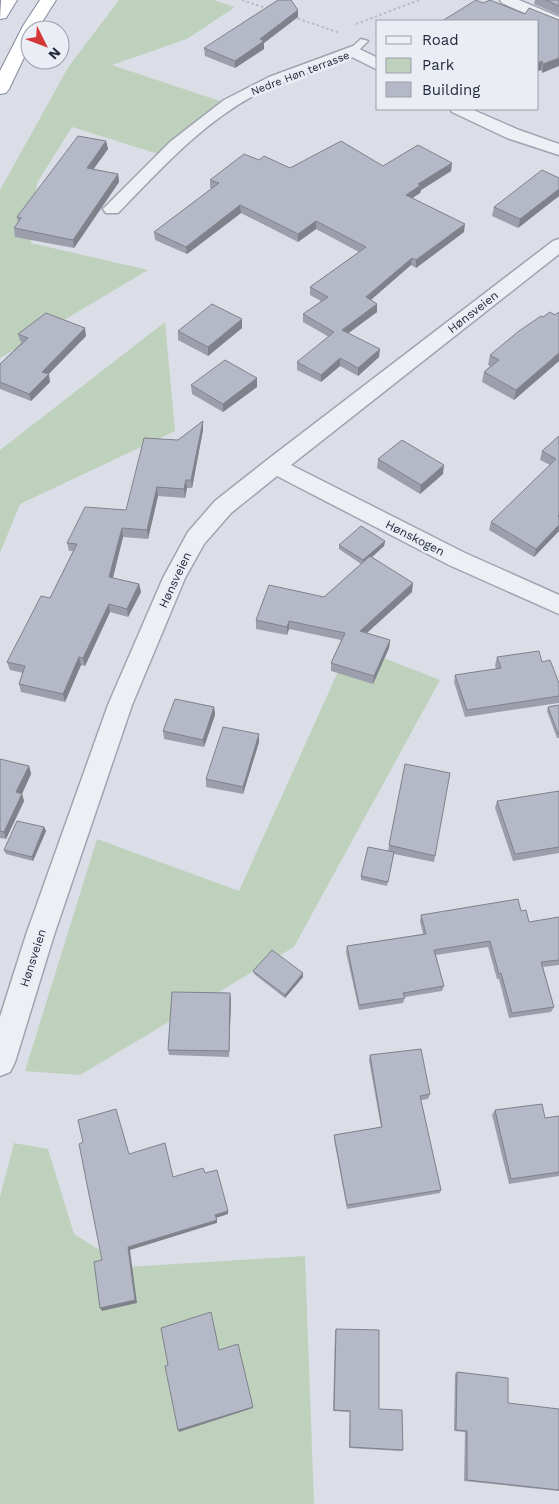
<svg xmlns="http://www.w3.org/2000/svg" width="559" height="1504" font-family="'Work Sans',sans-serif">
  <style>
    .green { fill: #bed1bc }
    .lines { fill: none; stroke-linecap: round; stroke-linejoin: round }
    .lane-casing { stroke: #a0a4b1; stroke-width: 3 }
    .street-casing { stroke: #a0a4b1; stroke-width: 3 }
    .highway-casing { stroke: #82899e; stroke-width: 2 }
    .path { stroke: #b9bcc5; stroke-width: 2; stroke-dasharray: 2.5 2.5; stroke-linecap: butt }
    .lane { fill: #eeeff5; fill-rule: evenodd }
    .street { fill: #eeeff5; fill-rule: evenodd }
    .highway { fill: #fff; fill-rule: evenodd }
    .wall { fill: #9c9fab }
    .shaded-wall { fill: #7f828b }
    .building { fill: #b5b9c7; stroke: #7f828b }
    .labels { text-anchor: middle; stroke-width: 5; stroke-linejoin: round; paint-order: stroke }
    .far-street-label { font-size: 11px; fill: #242a3d; stroke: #eaedf4 }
    .street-label { font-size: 12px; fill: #242a3d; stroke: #eaedf4 }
  </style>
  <rect width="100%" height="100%" fill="#dbdee7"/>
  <path class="green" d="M119,0H214L235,7L187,39L112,65L223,102L158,154L72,127L37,183L31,243L148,270L0,358V190L69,66Z
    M165,322L175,431L20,504L0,553V450Z
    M350,645L440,680L294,947L80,1075L25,1071L97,839L239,891Z
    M14,1143L48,1149L74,1234L127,1267L305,1256L314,1504H0V1197Z"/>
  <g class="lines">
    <g class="lane-casing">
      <path id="lane" d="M361,39L368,41L356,53H350V49Z"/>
    </g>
    <g class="street-casing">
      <path id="street" d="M500,0H519L559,17V28L502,3Z
        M353,46L378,58V70L352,57C319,70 284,79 253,96C200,125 160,170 118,213H106L103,209L170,142L224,100L269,77Z
        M450,109H471L519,130L559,144V155L507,138L452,112Z
        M559,239V254L291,465L465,553L559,595V614L449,565L277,476L231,513L204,544L185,578L132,705L54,935L15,1062L10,1072L0,1076V1017L26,935L108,705L163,578L188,532L215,501L267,460L553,241Z"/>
    </g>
    <g class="highway-casing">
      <path id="highway" d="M1,0H17L6,18L0,19Z
        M40,0H56L37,30H30V45L9,89L6,93L0,94V71L23,26Z"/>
    </g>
    <path class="path" d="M242,0L269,9
      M293,17L340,33
      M356,24L419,0"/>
    <use href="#lane" class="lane"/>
    <use href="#street" class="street"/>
    <use href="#highway" class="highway"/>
  </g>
  <path class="wall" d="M535,0H559V15L534,4Z
    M483,3L525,14L559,20L542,73L541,70L538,71V21Z
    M298,10V17L264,43V49L235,68L205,56L204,48Z
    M106,141L108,149L93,169L118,174L119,182L74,248L15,237L14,228L18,222L17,217Z
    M259,160L290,168L383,166L452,163L451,171L421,190L420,193L412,198L464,232L416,268L411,265L371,300L377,304V312L348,333L379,357L358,376L340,366L321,382L297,370V362L329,337L303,322V314L321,301L310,295V287L359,252L316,229L298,242L241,213L187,254L155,240L154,232L212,188H210V180Z
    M559,178V196L518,228L492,216L494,207Z
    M559,312V361L514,400L482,382L484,372L490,366L488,365L490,355L543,317L555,315Z
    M242,319V328L208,356L178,340V331Z
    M18,334L86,336L48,374L50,382L31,401L0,389V364L22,342L20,341Z
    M257,378V387L223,412L192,394L191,385Z
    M203,421V430L192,488H187L185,498L158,496L148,539L123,537L113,578L139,584L141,592L128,617L110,612L85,666L81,665L65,702L21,692L19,684L23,673L10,670L7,662L50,598L73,551H69L67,543L126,510L178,440Z
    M559,436V531L534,557L489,530L491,522L550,465L540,460L542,451Z
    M378,459L443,474L420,494L377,468Z
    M385,541L384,546L372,557L412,592L367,633L390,640L389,648L373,684L331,671V663L341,640L289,629L287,635L256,629V620L324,597L361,564L339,549V545Z
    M497,657L542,662L559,683V703L465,717L454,682L455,675L496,669L495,665Z
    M559,705V738H557L547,711L548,707Z
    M214,707L215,715L204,747L164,739L163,731Z
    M259,742L243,794L206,787V779Z
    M0,759L29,766L31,774L22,794L24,801L6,839L0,838Z
    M405,764L435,856L434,862L394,854L387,886L361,880V876L388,851Z
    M559,791V853L513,861L495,808L497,801Z
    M44,827L46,831L33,861L6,854L4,850Z
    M521,911L529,922L559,917V965L543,967L554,1007L551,1012L509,1018L499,979H497L488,947L436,955L444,986L442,991L405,997L403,1003L359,1010L346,952L347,946L423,934L420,921L421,915Z
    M253,971L303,977L285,998L254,974Z
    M231,999L229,1057L169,1055L168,1050Z
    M370,1055L430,1094L428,1099L421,1100L441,1190L440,1193L347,1209L334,1139V1135L381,1127L369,1060Z
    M495,1110L545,1118L559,1116V1176L509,1184L492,1115Z
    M336,1329L379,1409L403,1450L401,1451L349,1448L350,1412L333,1411L335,1331Z
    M457,1372L508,1403L559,1409V1491L464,1481L465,1432L454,1431L455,1374Z"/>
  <path class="shaded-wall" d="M298,10V17L264,43V49L235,68V61L260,39Z
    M559,58V66L542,73L543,64Z
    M542,61L541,70L538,71V63Z
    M106,141L108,149L88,177L87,168Z
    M452,163L451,171L421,190L420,193L405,203L406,195L418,184Z
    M118,174L119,182L74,248L73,240Z
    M559,189V196L518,228L520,219Z
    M240,205L241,213L187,254L186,247Z
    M316,221V229L298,242V234Z
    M465,224L464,232L416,268V260Z
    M412,258L411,265L366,304V297Z
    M377,304V312L342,338V330Z
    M242,319V328L208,356V347Z
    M85,328L86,336L44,379L42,372Z
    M380,349L379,357L358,376V368Z
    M559,353V361L514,400L516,390Z
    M340,358V366L321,382V375Z
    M49,374L50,382L31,401L29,394Z
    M257,378V387L223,412V404Z
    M203,421V430L192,488L191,480Z
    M444,465L443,474L420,494L421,485Z
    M186,480L187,488L185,498L184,489Z
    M157,487L158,496L148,539L147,530Z
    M559,525V531L534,557L536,549Z
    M122,528L123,537L111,585L109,577Z
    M385,541L384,546L363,565V560Z
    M413,583L412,592L360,639V631Z
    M139,584L141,592L128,617L127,609Z
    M109,604L110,612L85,666L83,658Z
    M289,621V629L287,635V627Z
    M390,640L389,648L373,684L374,676Z
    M79,657L81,665L65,702L63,694Z
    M214,707L215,715L204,747L203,740Z
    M259,734V742L243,794V787Z
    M29,766L31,774L19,800L16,792Z
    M22,794L24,801L6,839L4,832Z
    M44,827L46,831L33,861L32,857Z
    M303,973V977L285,998V995Z
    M230,993L231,999L229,1057V1051Z
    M228,1211V1214L216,1218L215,1215Z
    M217,1220V1223L130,1250L137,1303L102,1311L100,1308L128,1247Z
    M253,1407V1408L179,1432L178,1430Z"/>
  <path class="building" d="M278,0H291L298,10L260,39L264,41L235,61L204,48Z
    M476,0L483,3L490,0L525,14L529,8L559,20V58L543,64L542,61L538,63V21H442Z
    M546,0H559V6Z
    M78,136L106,141L87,168L118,174L73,240L14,228L21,218L17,217Z
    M341,141L383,166L418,145L452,163L418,184L421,185L406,195L465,224L416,260L412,258L366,297L377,304L342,330L380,349L358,368L340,358L321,375L297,362L334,332L303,314L328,297L310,287L366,247L316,221L298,234L240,205L186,247L154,232L219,183L210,180L244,154L259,160L264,156L290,168Z
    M542,170L559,178V189L520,219L494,207Z
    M212,304L242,319L208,347L178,331Z
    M550,312L555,315L559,312V353L516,390L484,372L499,360L490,355L519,331L541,316L543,317Z
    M46,313L85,328L42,372L49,374L29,394L0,382V364L28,338L18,334Z
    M225,360L257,378L223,404L191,385Z
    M203,421L191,480H186L184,489L157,487L147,530L122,528L109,577L139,584L127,609L109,604L83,658L79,657L63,694L19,684L25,666L7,662L41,596L50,598L77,544L67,543L85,507L126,510L144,438L178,440Z
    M559,436V515L558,516L559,517V525L536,549L491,522L556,459L542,451Z
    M402,440L444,465L421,485L378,459Z
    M361,526L385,541L363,560L339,545Z
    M370,556L413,583L360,631L390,640L374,676L331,663L345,633L289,621L287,627L256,620L269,585L324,597Z
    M539,651L542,662L550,660L559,683V696L467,710L455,675L501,668L497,657Z
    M175,699L214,707L203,740L163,731Z
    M559,705V734H558L548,707Z
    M223,727L259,734L243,787L206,779Z
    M0,759L29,766L16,792L22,794L4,832L0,831Z
    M405,764L450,773L435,856L389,845Z
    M559,791V847L515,854L497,801Z
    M17,821L44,827L32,857L4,850Z
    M368,847L394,852L388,882L361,876Z
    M518,899L521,911L526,910L529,922L559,917V960L541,962L554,1007L512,1013L501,973L499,974L490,941L434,950L444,986L403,993L405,998L359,1005L347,946L426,934L421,915Z
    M272,950L303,973L285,995L253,971Z
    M172,992L230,993L229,1051L168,1050Z
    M421,1049L430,1094L420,1096L441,1190L347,1205L334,1135L382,1127L370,1055Z
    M542,1104L545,1118L559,1116V1172L511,1179L495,1110Z
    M116,1109L129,1154L165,1143L173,1177L203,1168L205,1173L217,1170L228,1211L215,1215L217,1220L128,1247L135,1300L100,1308L94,1262L102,1260L79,1144L83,1142L78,1120Z
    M211,1312L219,1350L238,1344L253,1407L178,1430L165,1366L168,1365L161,1328Z
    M336,1329L379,1330V1409L402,1410L403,1450L350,1447V1411L334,1410Z
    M457,1372L508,1378V1403L559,1409V1490L467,1480V1431L456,1430Z"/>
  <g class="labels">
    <g class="far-street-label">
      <text transform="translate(300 73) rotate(-21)" y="4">Nedre Høn terrasse</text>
    </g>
    <g class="street-label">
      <text transform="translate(473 312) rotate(-38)" y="4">Hønsveien</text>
      <text transform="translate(415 538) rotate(27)" y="4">Hønskogen</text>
      <text transform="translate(175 580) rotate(-65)" y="4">Hønsveien</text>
      <text transform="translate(33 958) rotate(-72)" y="4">Hønsveien</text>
    </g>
  </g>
  <rect x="376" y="20" width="162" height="90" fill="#eaedf4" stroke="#9b9fab"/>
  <rect x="386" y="36" width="25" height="8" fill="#eeeff5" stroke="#9b9fab"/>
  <text x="422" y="45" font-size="15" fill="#242a3d">Road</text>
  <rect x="386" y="58" width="25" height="15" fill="#bed1bc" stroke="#9b9fab"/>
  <text x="422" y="70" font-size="15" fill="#242a3d">Park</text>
  <rect x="386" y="82" width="25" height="15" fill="#b5b9c7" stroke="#9b9fab"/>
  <text x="422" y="95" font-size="15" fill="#242a3d">Building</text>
  <g transform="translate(45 45) rotate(132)"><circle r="24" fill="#eaedf4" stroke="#9b9fab"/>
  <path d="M0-4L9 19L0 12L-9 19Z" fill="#d53738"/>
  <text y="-8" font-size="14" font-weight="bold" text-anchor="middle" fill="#242a3d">N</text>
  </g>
</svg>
